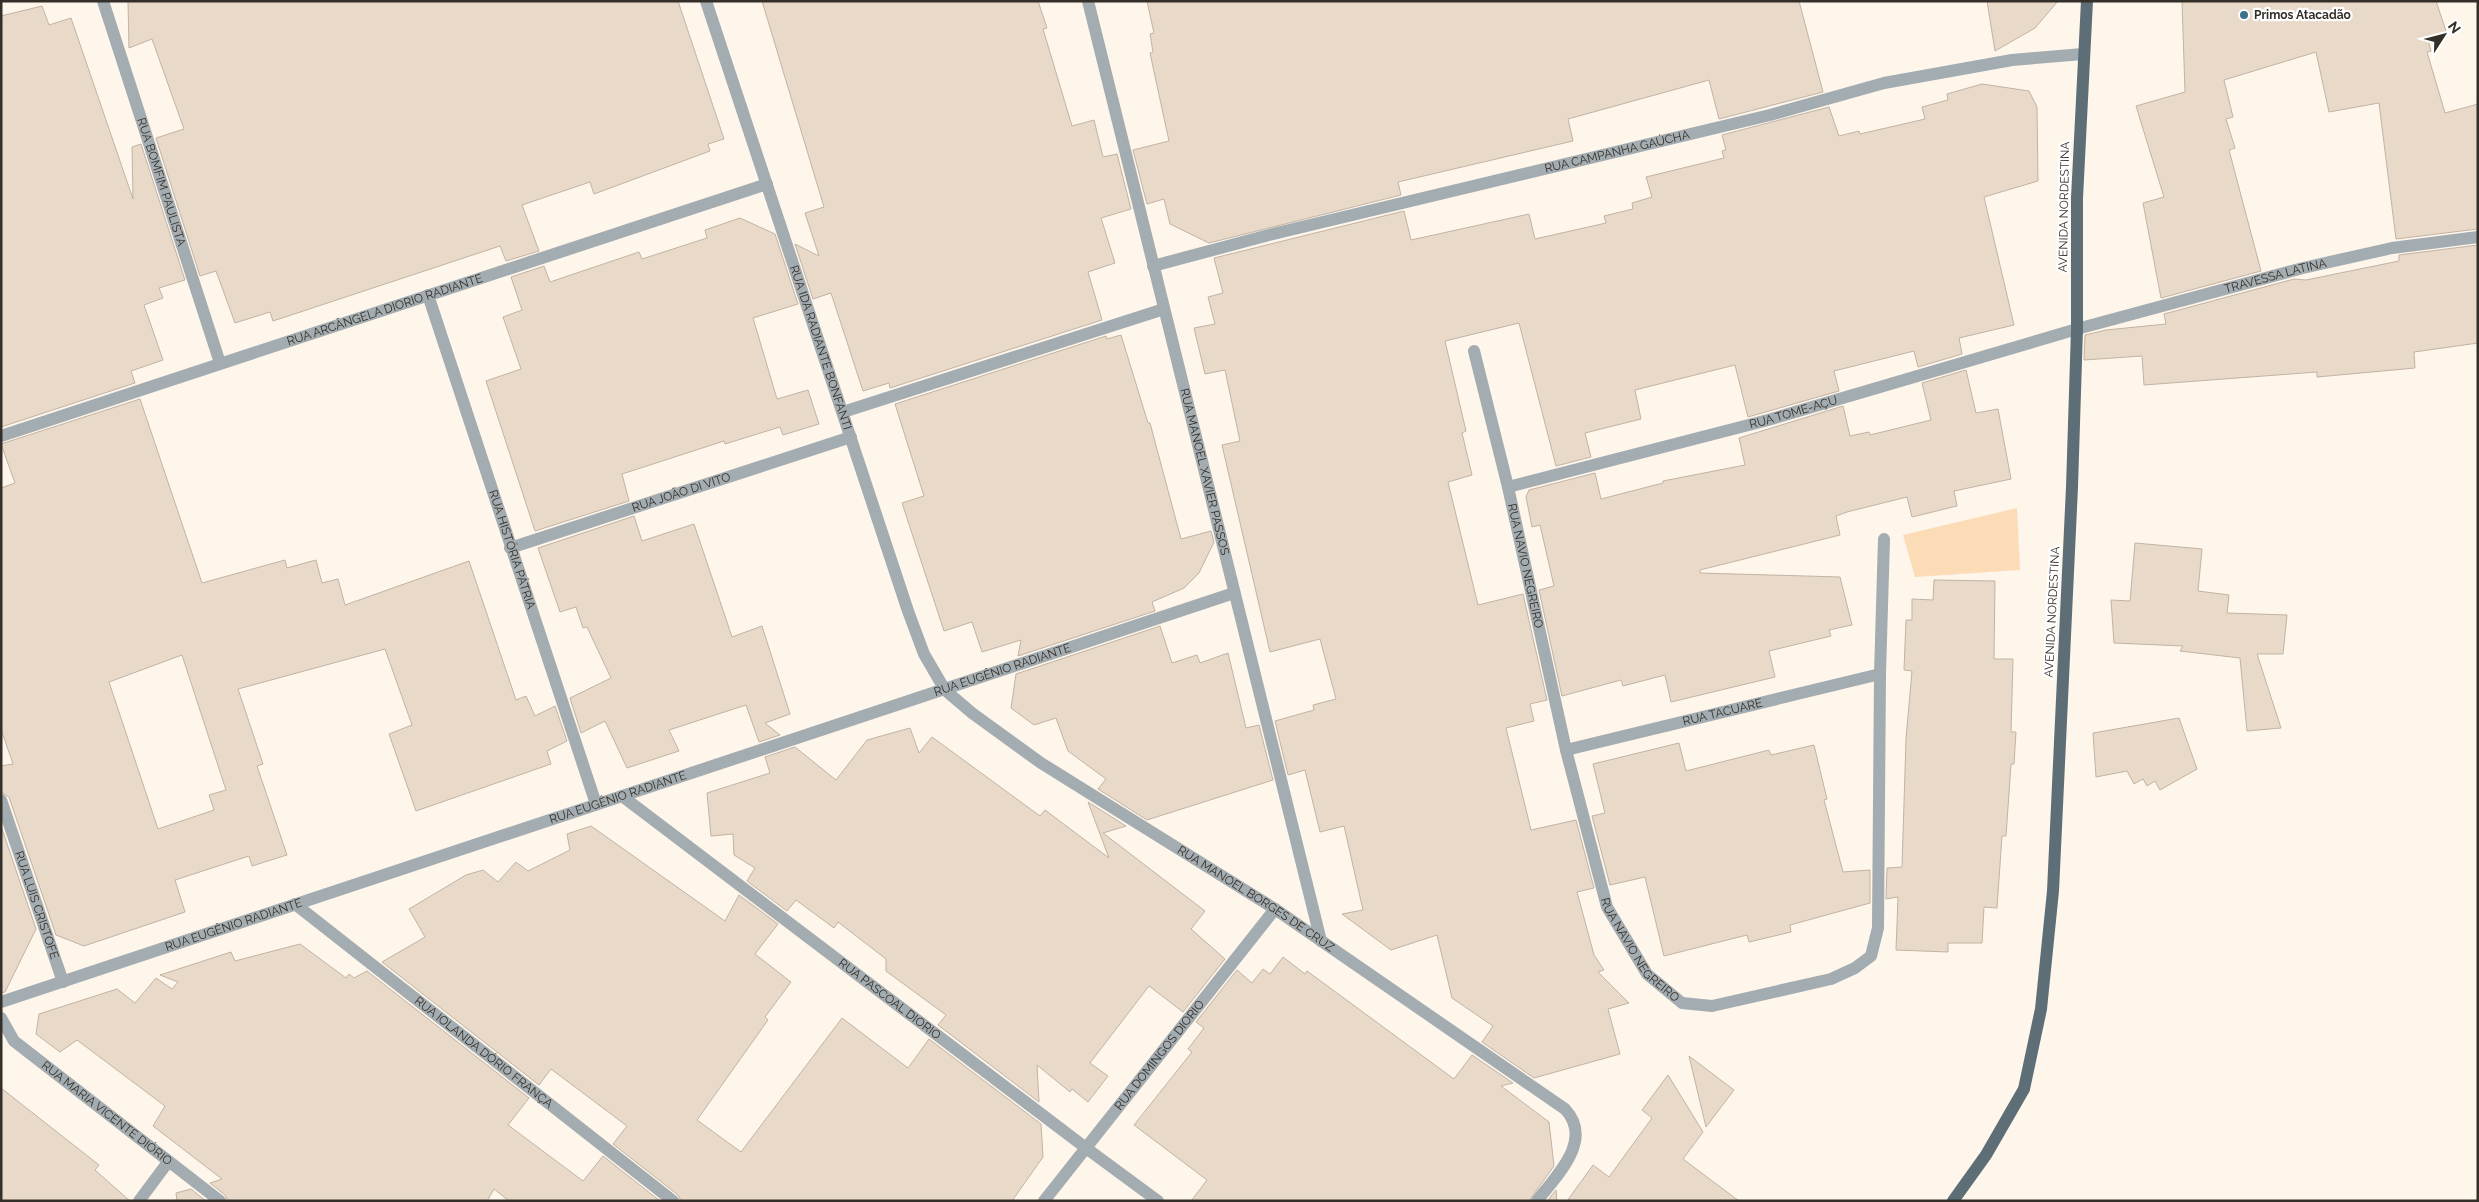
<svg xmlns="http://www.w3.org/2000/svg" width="2479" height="1202" font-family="Raleway,sans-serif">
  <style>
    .green { fill: #fcdbb7 }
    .building { fill: #e8d9c9; stroke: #c2b3a3; fill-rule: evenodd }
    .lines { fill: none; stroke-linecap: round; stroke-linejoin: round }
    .minor { stroke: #a3acb0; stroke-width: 12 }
    .major { stroke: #5e6e76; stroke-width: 12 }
    .poi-dot { fill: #3a718c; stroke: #fff; stroke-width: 2 }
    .labels { text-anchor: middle; stroke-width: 4.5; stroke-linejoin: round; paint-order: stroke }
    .poi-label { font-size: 12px; font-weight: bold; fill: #352f29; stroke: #fff; text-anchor: start }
    .street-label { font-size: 12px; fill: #352f29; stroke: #fff }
  </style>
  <rect width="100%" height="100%" fill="#fef5eb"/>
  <path class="green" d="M2017,508L2020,570L1915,577L1903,535Z"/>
  <path class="building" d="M128,1H678L724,139L708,144L710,151L594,194L590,182L522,205L539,251L506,261L500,246L273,321L270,312L235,323L216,271L200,276L156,138L184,129L152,39L129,48Z
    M762,1H1038L1047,28L1043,29L1072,126L1094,120L1103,157L1117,154L1131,209L1101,218L1115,263L1088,272L1102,320L890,388L889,383L863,391L831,293L813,299L795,244L819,256L805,213L824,207Z
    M1147,1H1799L1823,92L1719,119L1709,80L1568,119L1573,141L1398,182L1401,195L1209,243L1170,224L1164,199L1147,204L1133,150L1169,141L1150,53L1153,52L1150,34L1154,33Z
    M1987,1H2058L2035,28L1995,51Z
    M2182,1H2436L2447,34L2428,40L2431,51L2427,52L2445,113L2478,104V229L2396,239L2379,103L2329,112L2316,52L2224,80L2233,117L2226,119L2235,148L2229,150L2261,271L2161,298L2143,203L2164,197L2136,106L2185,92Z
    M42,6L49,25L71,18L133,199L132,147L141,144L185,280L159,288L163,298L144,305L163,360L131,371L135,383L1,427V16Z
    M1982,84L2029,91L2037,107L2038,181L1984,197L2014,325L1959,338L1962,354L1918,367L1914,351L1834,371L1839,391L1748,417L1735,365L1635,390L1641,419L1585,433L1591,457L1556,466L1519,323L1445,341L1466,431L1462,433L1472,475L1448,482L1478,605L1523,594L1547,700L1530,704L1534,721L1506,728L1531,830L1576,820L1594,888L1577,892L1594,955L1604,970L1598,972L1629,1003L1608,1009L1620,1054L1534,1078L1482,1042L1493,1026L1452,998L1437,935L1391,950L1342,914L1363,910L1344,826L1320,832L1305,770L1288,775L1275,721L1314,710L1313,705L1336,699L1320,639L1270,652L1222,445L1240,441L1225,370L1205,374L1194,328L1215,324L1208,297L1223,293L1214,258L1404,211L1411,240L1529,214L1535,239L1606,223L1604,216L1633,209L1632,203L1652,197L1646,177L1724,158L1722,151L1726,150L1722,135L1829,107L1839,136L1859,131L1860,134L1925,119L1922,107L1948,100L1947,94Z
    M740,218L775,234L798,304L753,318L777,399L808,390L819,424L783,435L780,427L725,444L724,441L622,474L629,501L535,531L486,381L521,369L503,317L522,310L511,277L544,266L550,282L639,252L642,259L707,238L705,230Z
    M2478,245V343L2414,352L2415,368L2317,377V372L2144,385L2142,356L2084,360L2085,335L2106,330L2166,324L2164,314L2294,279L2306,280L2399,261V255Z
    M1121,335L1148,423H1150L1181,539L1211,531L1214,542L1199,573L1184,588L1152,602L1155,611L1018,656L1021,640L982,652L972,622L944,631L902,503L924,496L895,404L1106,336L1107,339Z
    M1966,370L1976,413L1998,409L2011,479L1954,491L1957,506L1912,517L1907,497L1847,512L1836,516L1840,535L1700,570V573L1840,577L1852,625L1829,630L1831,636L1769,651L1775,677L1671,702L1665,675L1623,686L1621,680L1562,696L1539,590L1554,586L1540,525L1532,527L1526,497L1529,490L1595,473L1601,499L1663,483V481L1745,465L1739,438L1843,406L1850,436L1869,432L1870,435L1931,420L1922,383Z
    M140,399L202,583L285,560L287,568L316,560L322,583L338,579L345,605L469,561L516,700L526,696L535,716L555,706L567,741L547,751L551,764L416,811L389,734L412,725L385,649L238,689L263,764L257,766L287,855L252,866L249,856L175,880L185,912L84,946L56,935L9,797L1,792V766L13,764L1,729V488L15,483L1,444ZM182,655L226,790L209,795L214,810L158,829L109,682Z
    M634,516L642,541L694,524L732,637L762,626L790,714L765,723L780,735L759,742L746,705L669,730L679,751L627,768L605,721L581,733L570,698L611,678L587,627L583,628L576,607L560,612L538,548Z
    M2135,543L2202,549L2198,591L2229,595L2227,613L2287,615L2283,654H2257L2281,728L2247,731L2240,658L2180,651L2183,646L2114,643L2111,600L2130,601Z
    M1934,580L1995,581L1994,659H2013L2011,732H2016L2014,764H2011L2006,836H2002L1997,908L1984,907L1982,943H1948V952L1896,950L1898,897L1886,899L1887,868L1902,867L1906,739L1912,671L1904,670L1906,620H1912V599L1933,600Z
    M1160,626L1172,663L1197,655L1200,663L1228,653L1246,728L1259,725L1273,780L1147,820L1098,789L1106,779L1068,751L1056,718L1034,725L1011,708L1016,674Z
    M2179,718L2197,769L2160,790L2155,781L2147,786L2143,779L2134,784L2127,771L2096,777L2093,733Z
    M910,728L919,753L932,737L1040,816L1045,810L1109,858L1088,802L1126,826L1103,833L1205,911L1191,929L1225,959L1183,1012L1149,986L1090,1063L1108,1076L1088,1102L1072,1089L1070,1092L1037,1065L1039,1102L938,1025L946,1015L886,971V959L838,922L834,928L796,900L787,911L747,881L755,868L734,855L733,834L711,836L707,793L770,773L765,757L795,747L836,780L867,740Z
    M1679,743L1686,771L1769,750L1771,755L1814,745L1827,799L1824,800L1843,872L1870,870V903L1790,925L1791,932L1749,942L1747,935L1664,956L1645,877L1610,885L1592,816L1605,813L1593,764Z
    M1,826L36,929L5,992L1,993Z
    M591,826L725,921L739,895L778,924L755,954L791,982L765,1017L768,1020L697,1120L741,1152L842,1018L908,1068L929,1039L1041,1124L1043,1157L1012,1201H681L678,1195L613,1144L627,1126L551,1069L539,1085L382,962L425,937L409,909L466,875L483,870L498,882L516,862L528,871L570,850L567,834Z
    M300,944L346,978L349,974L354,978L367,971L529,1098L508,1125L583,1181L603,1156L660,1201H509L494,1189L487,1201H228L225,1195L210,1183L222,1179L153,1126L165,1106L77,1040L60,1052L36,1034L39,1014L117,989L135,1003L156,978L172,989L178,982L160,975L231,952L235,961Z
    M1283,957L1305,974L1307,971L1454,1079L1472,1055L1513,1083L1501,1086L1549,1122L1554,1166L1529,1201H1191L1207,1180L1134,1125L1192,1052L1188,1049L1204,1028L1196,1022L1237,970L1252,983L1263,969L1270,974Z
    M1689,1056L1734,1090L1706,1127Z
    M1668,1075L1703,1132L1683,1159L1739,1201H1567L1593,1165L1609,1177L1652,1118L1642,1110Z
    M1,1088L99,1165L95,1170L130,1201H1Z
    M191,1189L206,1201H177L176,1193Z
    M1556,1190L1557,1201H1548L1551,1196Z"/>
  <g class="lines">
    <g class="minor">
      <path id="s1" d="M103,1L220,363"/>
      <path id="s2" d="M706,1L908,611L924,654L945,690L972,713L1041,763L1275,909L1565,1109C1594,1140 1557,1175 1537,1201"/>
      <path id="s3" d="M1088,1L1321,941"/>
      <path id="s4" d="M1153,266L1269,235L1770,115L1884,83L2012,60L2083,54"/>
      <path id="s5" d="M428,295L596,804"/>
      <path id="s6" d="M1474,351L1508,487L1566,750L1607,907L1647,974L1682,1003L1712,1006L1831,979L1855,968L1871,956L1878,928L1880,674L1884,539"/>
      <path d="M843,412L1164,309"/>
      <path id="s7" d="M1,436L767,184"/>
      <path id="s8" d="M1508,487L1768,420L2077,329L2303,268L2392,248L2478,237"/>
      <path id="s9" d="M510,548L851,437"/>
      <path id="s10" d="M1566,750L1880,674"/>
      <path id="s11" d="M622,796L1086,1148L1158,1201"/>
      <path id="s12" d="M1,800L63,982"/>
      <path id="s13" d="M295,904L673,1201"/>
      <path id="s14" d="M1,1002L1234,593"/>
      <path id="s15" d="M1,1018L14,1041L220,1201"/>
      <path d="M139,1201L168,1162"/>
      <path id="s16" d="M1044,1201L1275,909"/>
    </g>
    <path class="major" d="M1953,1201L1986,1155L2024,1089L2041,1009L2053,891L2072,487L2077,329V198L2087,1"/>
  </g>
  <circle class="poi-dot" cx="2244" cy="15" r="5"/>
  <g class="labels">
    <g class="poi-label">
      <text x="2254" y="19">Primos Atacadão</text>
    </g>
    <g class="street-label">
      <text dy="4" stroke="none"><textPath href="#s4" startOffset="478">RUA CAMPANHA GAÚCHA</textPath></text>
      <text dy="4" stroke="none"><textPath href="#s1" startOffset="190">RUA BOMFIM PAULISTA</textPath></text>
      <text transform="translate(2064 207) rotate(-89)" y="4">AVENIDA NORDESTINA</text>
      <text dy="4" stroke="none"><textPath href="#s8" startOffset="796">TRAVESSA LATINA</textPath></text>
      <text dy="4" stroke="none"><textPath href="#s7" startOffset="404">RUA ARCÂNGELA DIORIO RADIANTE</textPath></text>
      <text dy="4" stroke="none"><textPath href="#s2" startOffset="365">RUA IDA RADIANTE BONFANTI</textPath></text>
      <text dy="4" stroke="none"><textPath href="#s8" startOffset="295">RUA TOME-AÇU</textPath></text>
      <text dy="4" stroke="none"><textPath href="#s3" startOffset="485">RUA MANOEL XAVIER PASSOS</textPath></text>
      <text dy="4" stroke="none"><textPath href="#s9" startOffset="180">RUA JOÃO DI VITO</textPath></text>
      <text dy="4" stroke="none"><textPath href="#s5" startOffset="268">RUA HISTÓRIA PÁTRIA</textPath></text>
      <text dy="4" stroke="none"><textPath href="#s6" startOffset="221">RUA NAVIO NEGREIRO</textPath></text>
      <text transform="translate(2052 612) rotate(-87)" y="4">AVENIDA NORDESTINA</text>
      <text dy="4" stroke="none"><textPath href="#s14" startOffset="1055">RUA EUGÊNIO RADIANTE</textPath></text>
      <text dy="4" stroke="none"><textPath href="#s10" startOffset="161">RUA TACUARE</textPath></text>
      <text dy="4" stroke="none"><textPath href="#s14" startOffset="650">RUA EUGÊNIO RADIANTE</textPath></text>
      <text dy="4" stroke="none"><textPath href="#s2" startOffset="1105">RUA MANOEL BORGES DE CRUZ</textPath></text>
      <text dy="4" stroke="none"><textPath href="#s12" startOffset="111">RUA LUIS CRISTOFE</textPath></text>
      <text dy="4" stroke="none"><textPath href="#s14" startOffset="245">RUA EUGÊNIO RADIANTE</textPath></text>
      <text dy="4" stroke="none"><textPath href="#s6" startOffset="626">RUA NAVIO NEGREIRO</textPath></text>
      <text dy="4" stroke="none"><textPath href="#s11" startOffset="336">RUA PASCOAL DIORIO</textPath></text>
      <text dy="4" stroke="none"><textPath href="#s13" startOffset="240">RUA IOLANDA DÓRIO FRANÇA</textPath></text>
      <text dy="4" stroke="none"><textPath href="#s16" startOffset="186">RUA DOMINGOS DIORIO</textPath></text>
      <text dy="4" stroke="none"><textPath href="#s15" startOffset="144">RUA MARIA VICENTE DIÓRIO</textPath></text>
    </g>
  </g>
  <rect width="2479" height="1202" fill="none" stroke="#352f29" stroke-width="5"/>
  <g transform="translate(2444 35) rotate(54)" stroke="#ffffff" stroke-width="4" paint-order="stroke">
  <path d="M0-4L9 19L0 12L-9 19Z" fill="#352f29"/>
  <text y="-8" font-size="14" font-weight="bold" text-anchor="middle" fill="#352f29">N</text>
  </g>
</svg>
